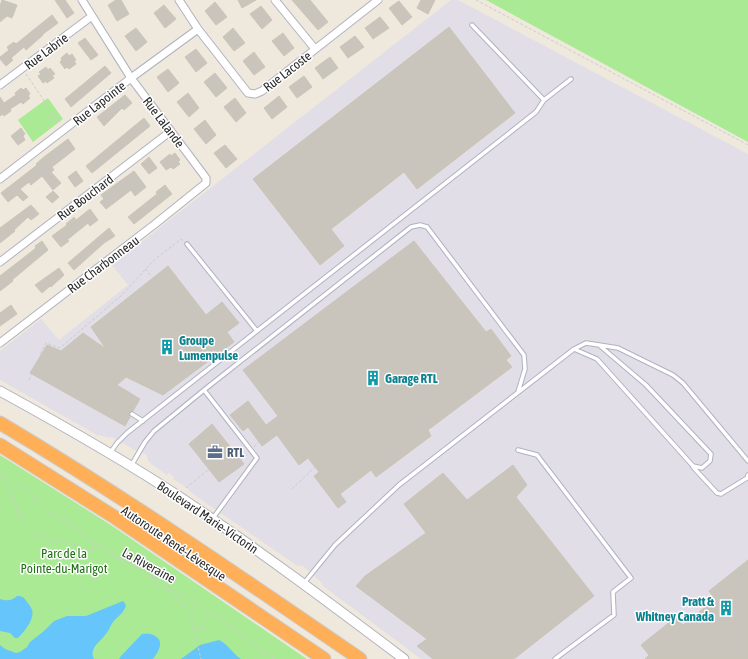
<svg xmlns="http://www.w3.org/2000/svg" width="748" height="659" font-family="'Asap Condensed',sans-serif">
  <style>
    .industrial { fill: #e1dee7 }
    .green { fill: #aaea94 }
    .water { fill: #66c5fa }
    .building { fill: #cac5bc; stroke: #cbc5b6 }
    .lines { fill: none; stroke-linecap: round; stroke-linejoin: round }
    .service-casing { stroke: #b1b2c1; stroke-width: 5.5 }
    .minor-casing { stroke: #b1b2c1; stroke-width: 9 }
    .tertiary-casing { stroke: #b1b2c1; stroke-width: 11 }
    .motorway-casing { stroke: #ccc; stroke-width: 15 }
    .path { stroke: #ccc; stroke-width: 1; stroke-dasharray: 3 2; stroke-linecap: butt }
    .service { stroke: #fff; stroke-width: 3.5 }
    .minor { stroke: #fff; stroke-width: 7 }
    .tertiary { stroke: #fff; stroke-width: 9 }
    .motorway { stroke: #ffaf57; stroke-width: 13 }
    .labels { text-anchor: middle; stroke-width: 3; stroke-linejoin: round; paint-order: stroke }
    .street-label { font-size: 13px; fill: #2c2c2c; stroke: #fff }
    .culture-label { font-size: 13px; font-weight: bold; fill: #0d838f; stroke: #fff; text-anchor: start }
    .service-label { font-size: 13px; font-weight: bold; fill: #4e5e75; stroke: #fff; text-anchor: start }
    .park-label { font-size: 13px; fill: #1e7113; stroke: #fff }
  </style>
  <rect width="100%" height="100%" fill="#efe9dd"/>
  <path class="industrial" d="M451,0H458L748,154V659H421L323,586L321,582L303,566H298L293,563L193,494L187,488L173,479L174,477L169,473L167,475L151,464L148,461L147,455L133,449L112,437L107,438V437L97,435L0,380V351L41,319L59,340L128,285L112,265Z"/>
  <path class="green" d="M486,0H748V142Z
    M48,98L63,119L33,142L18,120Z
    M0,455L111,525L307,659H11L0,652Z"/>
  <path class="water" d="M17,596C22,596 24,597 27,602C29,604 31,607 32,610C35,619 24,632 18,638H15L10,633L0,631V599C6,601 12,601 17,596Z
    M123,601L126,605C124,613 119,615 113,622C110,626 109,631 105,635C99,643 89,648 94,659H0V645L5,649L16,653L20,652L27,647L30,642L44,631L54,621L67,616H86Z
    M142,634C146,634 151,633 155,636C165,641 158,653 153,659H119L121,656Z
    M219,640C228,644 233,654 241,659H181L200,645Z"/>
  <path class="building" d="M2,0L17,5L12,18L7,16L0,22V6Z
    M55,0H65L74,13L67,18Z
    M116,0H121L129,14L117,21L108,5Z
    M238,0H256L242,8Z
    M292,0H310L328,22L318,30Z
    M421,0H435L428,14L417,8Z
    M399,1L412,17L402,25L389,8Z
    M215,2L227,17L216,25L205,11Z
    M164,5L176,19L165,28L154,13Z
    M261,6L272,20L262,29L250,14Z
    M52,15L58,23L43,34V35L26,50L24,47L11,58L13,60L6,66L0,59V57L9,50L7,47L14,42L16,44Z
    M380,17L389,28L373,39L365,28Z
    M449,27L515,113L417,189L404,172L331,229L344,246L320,265L253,179Z
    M136,28L147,42L136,51L125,36Z
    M233,28L245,43L234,51L223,37Z
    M283,33L294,48L284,56L272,41Z
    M355,36L364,47L348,58L340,47Z
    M85,38L98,55L91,60L78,43Z
    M196,49L207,63L196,72L185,57Z
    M254,52L265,67L254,75L243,61Z
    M67,53L69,56L72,54L76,60L74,61L76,64L69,69L67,67L65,69L60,62L62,60L61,58Z
    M330,57L338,68L323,79L315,68Z
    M105,66L111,73L71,107L65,99Z
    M46,67L48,70L50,68L55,74L52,75L54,78L47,83L46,81L43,83L38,76L41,74L39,72Z
    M168,69L179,83L168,92L157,77Z
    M215,73L227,88L216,97L204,82Z
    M304,76L312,87L297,98L289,87Z
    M21,88L23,90L26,88L30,94L28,96L30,98L23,104L21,102L10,109L11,111L4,116L3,114L0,116V97L4,103L16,95L15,93Z
    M188,93L199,108L189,117L177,102Z
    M125,95L132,103L124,110L122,108L104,126L97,117Z
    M279,96L287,107L272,119L264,108Z
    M235,98L246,113L236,122L224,107Z
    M144,118L150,126L92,173L86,166Z
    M205,120L216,135L206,144L194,129Z
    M21,128L25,134L23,136L25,140L18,145L11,136Z
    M68,139L75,149L52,167L54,170L51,172L61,183L53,190L42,176L31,185L29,182L20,189L28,197L23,201L17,195L8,202L1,193L37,165L36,164L44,157Z
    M225,145L237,159L226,168L214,153Z
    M175,153L180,160L178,162L180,164L173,169L171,167L166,170L160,162L170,154L171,156Z
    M149,157L157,168L149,174L141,164Z
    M76,171L83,181L75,187L68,177Z
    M134,171L146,187L135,196L131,190L106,209L100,202L104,199L101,195Z
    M165,185L172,194L134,224L128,217L157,194L156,192Z
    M53,191L59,197L52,203L46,197Z
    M31,205L39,214L31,220L28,217L14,230L15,231L0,243V228Z
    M90,209L98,220L90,226L88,223L67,240L69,241L61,247L52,236L67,225L66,224L74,217L76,220Z
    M109,228L115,236L104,243L74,270L68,263Z
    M42,241L48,250L12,280L13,281L0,291V276L36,248L35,246Z
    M414,241L486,332L491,329L511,356L506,360L512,367L428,430L431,436L376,477L371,470L340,494L346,502L338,508L314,476L319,472L308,458L299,465L277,435L262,446L248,427L243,431L230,415L248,401L266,425L278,416L243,370Z
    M168,266L206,315L222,302L239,323L227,332L234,342L163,395L126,377L117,385L140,399L133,411L129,413L130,417L125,426L30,373L47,345L61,351L83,333L106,349L91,327Z
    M59,268L64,275L51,287L50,286L42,293L35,285Z
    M11,305L17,314L0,326V313Z
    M212,424L244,464L219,482L189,444Z
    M513,465L527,485L516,497L594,596L514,659H433L417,646L427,639L356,586L365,576L426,533L404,504L443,473L467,500Z
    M748,560V659H645L649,655L641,645L676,617L683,625L715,599L709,591Z"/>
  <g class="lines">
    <g class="service-casing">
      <path id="service" d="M544,100L571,79
        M187,244L257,331
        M599,345L618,348L673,375L683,383L748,461
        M204,390L257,458L213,518
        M132,414L143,421
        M518,450L537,455L631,578L613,592L614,615L555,659
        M110,453L117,443L127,433L536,112L544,100L472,25
        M131,466L145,442L154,431L204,390L411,227L420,225L427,227L524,355L525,369L518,392
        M693,467L717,493L721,494L747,478L748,475
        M304,583L335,545L399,485L574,349L586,343L599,345L646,385L711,454L710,461L702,468L693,466L597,359L574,349"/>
    </g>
    <g class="minor-casing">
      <path id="minor" d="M179,0L198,29L248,93L255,94L262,91L378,0
        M275,0L315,49
        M0,85L92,16
        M0,179L131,78L198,29
        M0,262L171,131
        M0,343L155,224L206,183V178L131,78L82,0"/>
    </g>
    <g class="tertiary-casing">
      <path id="tertiary" d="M0,391C62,425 124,460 183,499C259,550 331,604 404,659"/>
    </g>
    <g class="motorway-casing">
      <path id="motorway" d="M0,423C123,496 242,578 360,659
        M0,445L116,518L324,659"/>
    </g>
    <path class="path" d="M476,0L748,145
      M26,74L56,118
      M48,118H56L61,123
      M145,269L152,277
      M40,354L46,343L60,348L122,295L154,260L181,239L184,241
      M29,380L32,374
      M254,447L259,441
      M241,460L248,454
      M0,469L50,512L70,524L96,545L160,581L218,617L273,659
      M0,476C7,480 8,486 11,494C17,512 26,533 46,539C53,541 60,541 67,542C76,544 82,552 90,551L96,545
      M186,488L209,469
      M292,489L315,467
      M150,576C161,589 178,596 187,610C195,622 197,645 201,659
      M187,609C199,610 207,613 206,625L194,630"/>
    <use href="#service" class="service"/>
    <use href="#minor" class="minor"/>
    <use href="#tertiary" class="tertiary"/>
    <use href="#motorway" class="motorway"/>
  </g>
  <defs>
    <g id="building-bare" transform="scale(1.2)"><path d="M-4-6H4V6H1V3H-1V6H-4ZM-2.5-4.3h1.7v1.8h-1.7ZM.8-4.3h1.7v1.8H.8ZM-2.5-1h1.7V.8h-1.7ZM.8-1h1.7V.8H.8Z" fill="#0f9aa8" stroke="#fff" stroke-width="2.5" paint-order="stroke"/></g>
    <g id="office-bare" transform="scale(1.2)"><path d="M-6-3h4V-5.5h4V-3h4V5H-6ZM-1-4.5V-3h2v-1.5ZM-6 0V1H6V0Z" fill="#5c6f8a" stroke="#fff" stroke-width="2.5" paint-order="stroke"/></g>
  </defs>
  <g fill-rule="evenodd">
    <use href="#building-bare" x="167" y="347"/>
    <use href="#building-bare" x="373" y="378"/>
    <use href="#office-bare" x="215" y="452"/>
    <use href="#building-bare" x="726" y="608"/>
  </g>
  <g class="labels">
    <g class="street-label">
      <text transform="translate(46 51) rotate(-37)" y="5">Rue Labrie</text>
      <text transform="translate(287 71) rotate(-38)" y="5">Rue Lacoste</text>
      <text transform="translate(99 103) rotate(-38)" y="5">Rue Lapointe</text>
      <text transform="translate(164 122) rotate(53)" y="5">Rue Lalande</text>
      <text transform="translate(85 197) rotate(-37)" y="5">Rue Bouchard</text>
      <text transform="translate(103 264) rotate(-37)" y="5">Rue Charbonneau</text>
      <text transform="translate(208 517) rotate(34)" y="5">Boulevard Marie-Victorin</text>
      <text transform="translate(174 543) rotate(34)" y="5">Autoroute René-Lévesque</text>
      <text transform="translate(149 565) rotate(29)" y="5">La Riveraine</text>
    </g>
    <g class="culture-label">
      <text x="179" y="345">Groupe<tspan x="179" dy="15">Lumenpulse</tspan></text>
      <text x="385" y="383">Garage RTL</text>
      <text x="714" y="606" text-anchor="end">Pratt &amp;<tspan x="714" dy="15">Whitney Canada</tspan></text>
    </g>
    <g class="service-label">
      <text x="227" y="457">RTL</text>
    </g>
    <g class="park-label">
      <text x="64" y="558">Parc de la<tspan x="64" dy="15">Pointe-du-Marigot</tspan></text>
    </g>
  </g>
</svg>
